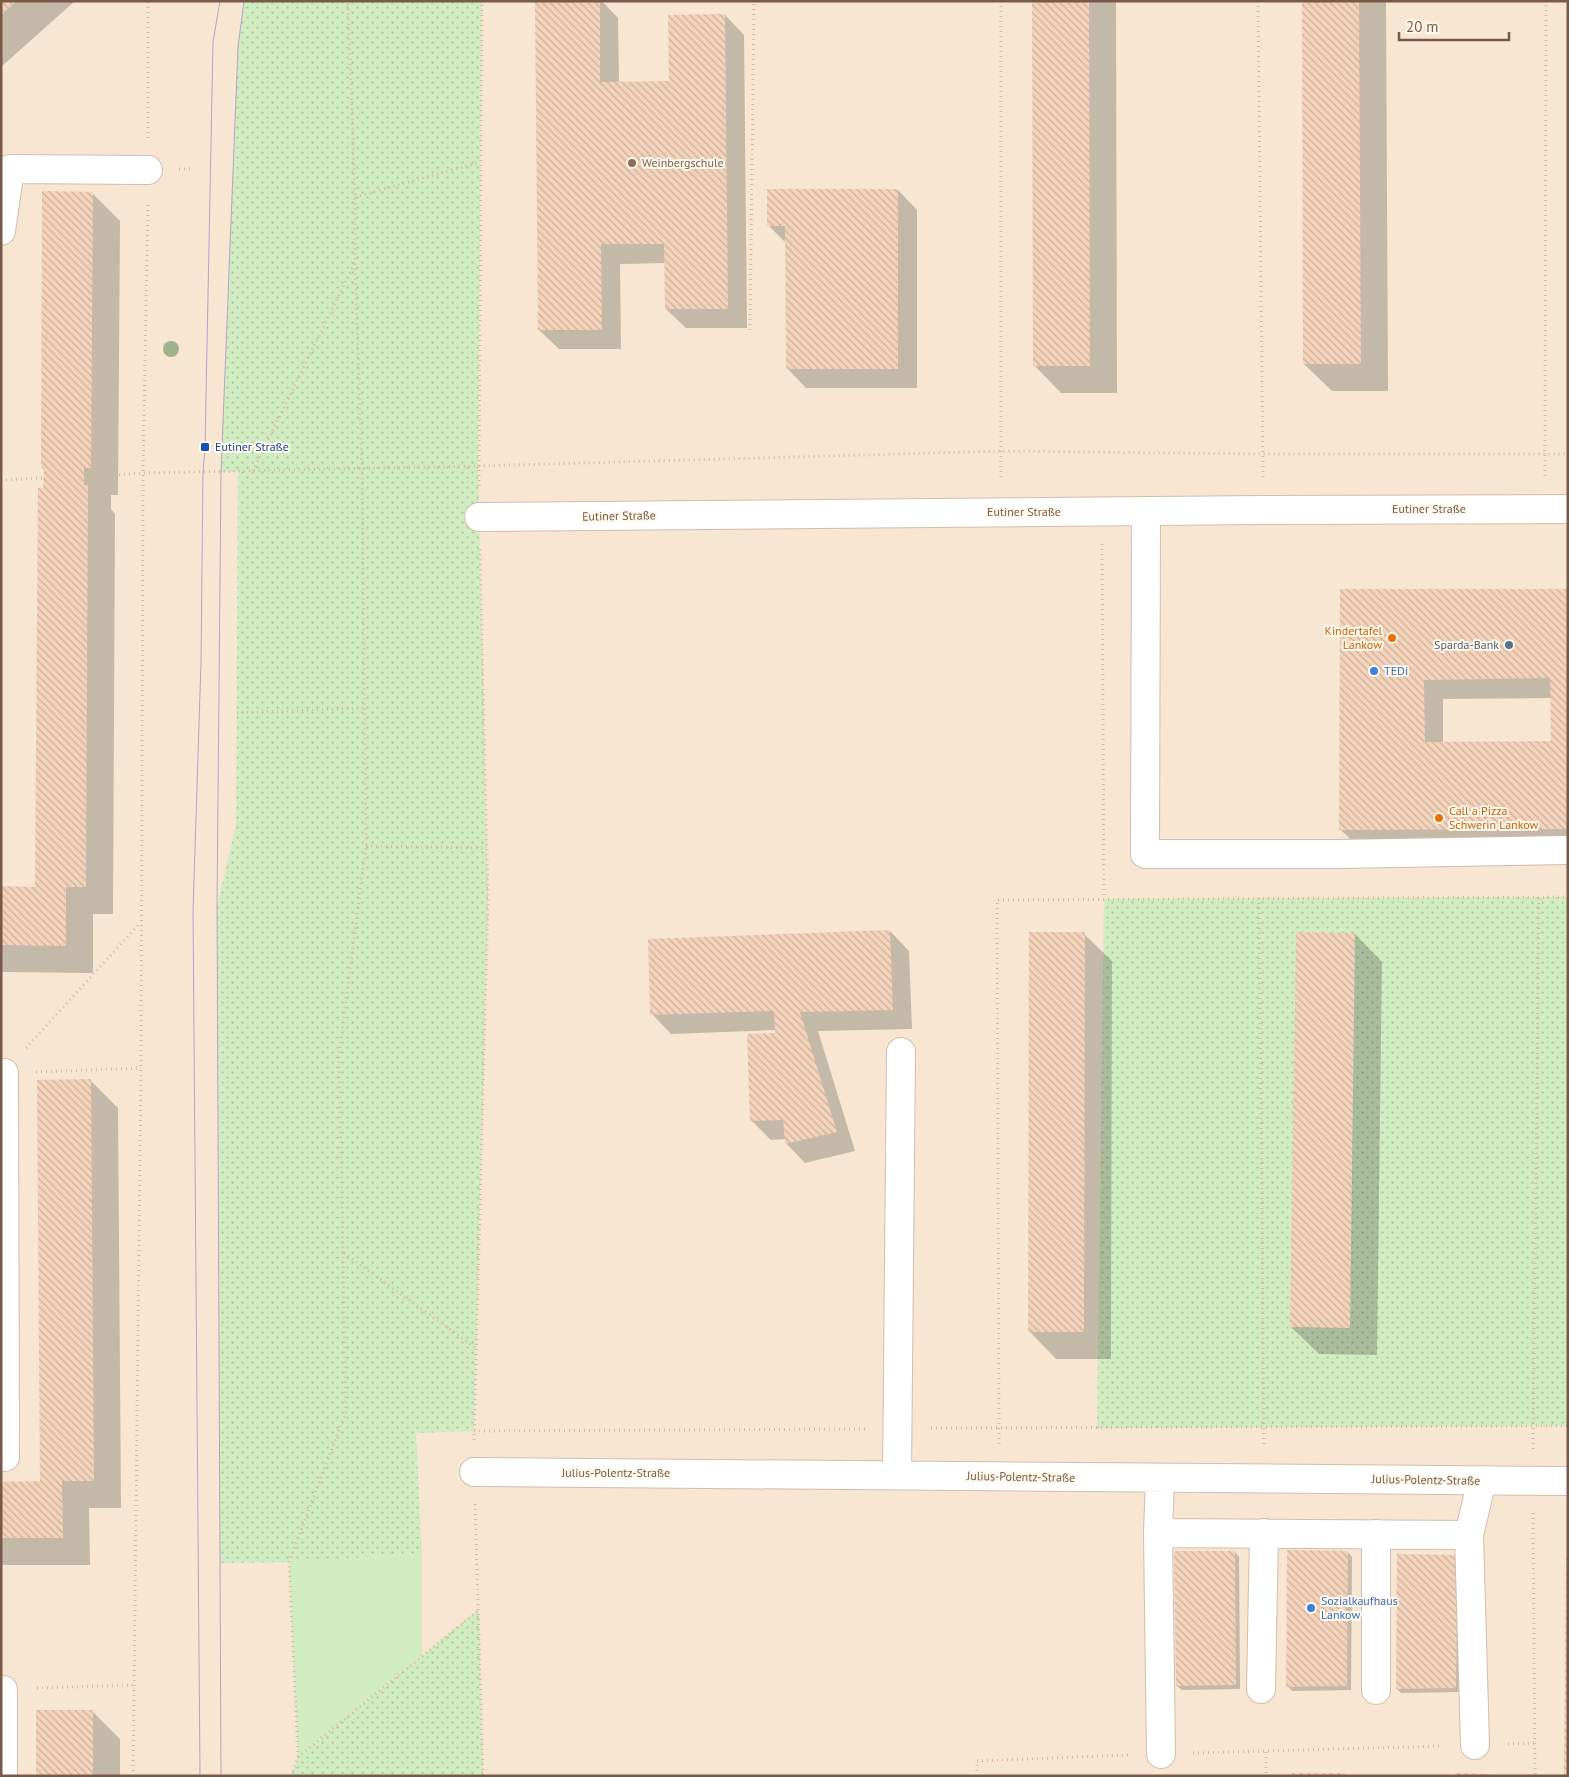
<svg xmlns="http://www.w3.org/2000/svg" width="1569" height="1777" font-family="'PT Sans',sans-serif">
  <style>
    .residential { fill: #f6e6d2 }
    .grass { fill: url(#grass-dots) }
    .pitch { fill: #d2ecc2 }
    .shadow { fill: #0003; fill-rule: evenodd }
    .building { fill: url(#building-back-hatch); fill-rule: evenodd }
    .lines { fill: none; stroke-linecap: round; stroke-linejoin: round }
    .minor-casing { stroke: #d2beac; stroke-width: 30 }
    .path { stroke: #dab69d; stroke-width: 3; stroke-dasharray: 1 4; stroke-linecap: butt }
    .minor { stroke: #fff; stroke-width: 28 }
    .tram { stroke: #b7a2c8; stroke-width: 1 }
    .tree { fill: #9eb389 }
    .education-dot { fill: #8d6e63; stroke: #fff8ec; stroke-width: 2 }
    .transit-dot { fill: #1a4fb4; stroke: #fff8ec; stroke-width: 2 }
    .food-dot { fill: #e8710a; stroke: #fff8ec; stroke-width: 2 }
    .service-dot { fill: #5c6f8a; stroke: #fff8ec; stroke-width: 2 }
    .shop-dot { fill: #3f7fe0; stroke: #fff8ec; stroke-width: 2 }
    .labels { text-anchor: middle; stroke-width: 4; stroke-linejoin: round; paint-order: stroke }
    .education-label { font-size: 12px; fill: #785e54; stroke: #fff8ec; text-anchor: start }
    .transit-label { font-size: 12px; fill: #164399; stroke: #fff8ec; text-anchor: start }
    .street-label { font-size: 12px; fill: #785a48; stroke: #fff8ec }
    .food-label { font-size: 12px; fill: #c56008; stroke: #fff8ec; text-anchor: end }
    .service-label { font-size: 12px; fill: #4e5e75; stroke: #fff8ec; text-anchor: end }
    .shop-label { font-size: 12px; fill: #366cbe; stroke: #fff8ec; text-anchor: start }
  </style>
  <defs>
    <pattern id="grass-dots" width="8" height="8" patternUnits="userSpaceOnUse" patternTransform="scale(1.25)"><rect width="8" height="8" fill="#d2ecc2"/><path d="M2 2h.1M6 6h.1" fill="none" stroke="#afc2a0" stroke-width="1.8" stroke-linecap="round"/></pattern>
    <pattern id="building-back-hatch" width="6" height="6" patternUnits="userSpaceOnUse" patternTransform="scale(1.25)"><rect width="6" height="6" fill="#f4d3bb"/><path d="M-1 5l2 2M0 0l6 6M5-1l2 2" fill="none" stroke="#caae9a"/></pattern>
  </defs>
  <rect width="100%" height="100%" fill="#fdf4e4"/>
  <path class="residential" d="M1,1H1568V1776H1Z"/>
  <path class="grass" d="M244,1H482L478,466L488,900L474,1431L416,1433L422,1554L289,1562L220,1563L217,906L236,826L238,472H221L238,47Z
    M1568,897V1426L1097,1428L1104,899Z
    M479,1609L483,1776H291L298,1757Z"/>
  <path class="pitch" d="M422,1554V1655L298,1757L289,1562Z"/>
  <path class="shadow" d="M1,1H75L1,67Z
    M536,1H602L618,18L619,83L670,82L725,15L744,35L747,328H686L666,309V263L620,264L621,349H559L539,330Z
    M1033,1H1116L1117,393H1061L1034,365Z
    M1303,1H1386L1388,391H1332L1304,364Z
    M898,190L917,210V388H806L787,368V244L769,226Z
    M92,193L120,221L118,495H111V509L115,514L113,914H93V973L1,972V888H36L45,471L42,468Z
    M1568,590V848L1360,849L1340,829L1341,591ZM1551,698L1552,742L1443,743V699Z
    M890,931L909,951L912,1029L818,1031L855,1151L805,1163L786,1143V1139L771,1140L751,1120L776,1030L671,1034L652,1014Z
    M1084,934L1112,961L1111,1359H1056L1029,1331Z
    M1355,934L1382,962L1377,1355L1319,1354L1291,1327Z
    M90,1080L118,1108L121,1508H89L90,1565H1V1483H41Z
    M1235,1552L1239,1557L1240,1689L1182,1690L1177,1686Z
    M1348,1552L1352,1557L1351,1690L1292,1691L1288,1686Z
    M1457,1556L1460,1692L1401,1693L1397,1689Z
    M92,1711L120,1739V1776H37Z"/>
  <path class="building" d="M1,1H17L1,15Z
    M535,1H600V82L669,81L668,15L725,14L728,309H665L664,244H601L602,330H538Z
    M1032,1H1089L1090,366H1033Z
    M1302,1H1359L1361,364H1303Z
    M767,189H898V369H786L785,226H767Z
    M42,191L93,192L91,468H84V485H88L86,887H66V946L1,945V886L35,887L38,488H43L44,468H41Z
    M1340,589H1568V829L1339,830ZM1550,678L1551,741L1425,742L1424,680Z
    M890,930L893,1010L800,1012L837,1132L785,1144L783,1120L750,1121L747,1034L775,1033L774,1011L650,1015L648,939Z
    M1029,932H1085L1084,1332H1028Z
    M1296,932L1355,933L1350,1328L1290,1327Z
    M91,1079L94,1481H62L63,1538H1V1482L40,1481L37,1080Z
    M1287,1550L1348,1551L1347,1686L1286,1687Z
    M1174,1551H1235L1236,1685L1176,1686Z
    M1397,1554L1458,1555L1456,1688L1396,1689Z
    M1566,1557H1568V1776H1564Z
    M36,1710H93V1776H36Z
    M1291,1773H1345V1776H1290Z
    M1455,1773L1489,1774V1776H1455Z"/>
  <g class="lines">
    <g class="minor-casing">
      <path id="minor" d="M1,231L10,169L148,170
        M1146,511L1145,854H1339L1568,850
        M479,517L1264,510L1568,509
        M1,1457H5L4,1073
        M474,1472L1568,1481
        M897,1475L901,1052
        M1160,1478L1158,1533L1469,1535
        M1158,1533L1161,1754
        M1376,1534V1690
        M1261,1689L1264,1533
        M1475,1745L1469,1535L1482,1480
        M3,1776V1690"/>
    </g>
    <path class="path" d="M1001,1V481
      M1258,1L1263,477
      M148,138V1
      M179,169H191
      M355,197L480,162
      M750,330L754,1
      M253,471L355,262
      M1545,476L1546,1
      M84,477L143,473L478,466L1002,451L1262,454H1568
      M1,480L43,478
      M479,486L482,1
      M1102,544L1104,899
      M237,713L365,708
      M366,846L486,848
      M1259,898L1264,1445
      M26,1048L140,923
      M36,1072L141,1068
      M344,1253L477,1349
      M931,1428L1568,1426
      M474,1431L865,1429
      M474,1440L488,900L480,549
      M999,1444L997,900L1568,897
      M1533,1449L1539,897
      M475,1504L483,1776
      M1533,1513L1535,1776
      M37,1688L133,1685
      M1508,1744L1535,1743
      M1266,1752V1776
      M1193,1753L1442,1746
      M298,1757L289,1562L346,1412L339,1056L366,846L362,468L355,261V197L348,1
      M133,1776L141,1068L143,473L148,201
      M291,1776L298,1757L479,1610
      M977,1776V1761L1129,1755"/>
    <use href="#minor" class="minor"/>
    <path class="tram" d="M200,1776L193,911L201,662L203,472L205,447L213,42L220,1
      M221,1776L217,906L221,472L238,47L244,1"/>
  </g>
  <circle class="tree" cx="171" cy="349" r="8"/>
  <circle class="education-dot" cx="632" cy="163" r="5"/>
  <rect class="transit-dot" x="200" y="442" width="10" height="10" rx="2.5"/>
  <g class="food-dot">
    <circle cx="1392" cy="638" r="5"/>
    <circle cx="1439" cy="818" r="5"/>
  </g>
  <circle class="service-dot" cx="1509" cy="645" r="5"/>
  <g class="shop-dot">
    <circle cx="1374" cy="671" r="5"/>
    <circle cx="1311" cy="1608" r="5"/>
  </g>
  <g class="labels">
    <g class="education-label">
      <text x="642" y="167">Weinbergschule</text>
    </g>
    <g class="transit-label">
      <text x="215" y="451">Eutiner Straße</text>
    </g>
    <g class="street-label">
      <text x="1429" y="513">Eutiner Straße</text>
      <text x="1024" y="516">Eutiner Straße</text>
      <text transform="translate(619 516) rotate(-1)" y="4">Eutiner Straße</text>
      <text x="616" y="1477">Julius-Polentz-Straße</text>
      <text transform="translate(1021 1477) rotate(1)" y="4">Julius-Polentz-Straße</text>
      <text transform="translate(1426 1480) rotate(1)" y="4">Julius-Polentz-Straße</text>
    </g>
    <g class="food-label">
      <text x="1382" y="635">Kindertafel<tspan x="1382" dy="14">Lankow</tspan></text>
      <text x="1449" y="815" text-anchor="start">Call a Pizza<tspan x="1449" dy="14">Schwerin Lankow</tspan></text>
    </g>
    <g class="service-label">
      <text x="1499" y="649">Sparda-Bank</text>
    </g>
    <g class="shop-label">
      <text x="1384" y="675">TEDi</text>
      <text x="1321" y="1605">Sozialkaufhaus<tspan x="1321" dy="14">Lankow</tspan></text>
    </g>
  </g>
  <rect width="1569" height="1777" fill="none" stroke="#785a48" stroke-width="5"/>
  <path d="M1399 32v8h110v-8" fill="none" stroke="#785a48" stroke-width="2.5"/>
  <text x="1406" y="32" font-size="15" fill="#785a48" stroke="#fff8ec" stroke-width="4" paint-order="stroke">20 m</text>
</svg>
